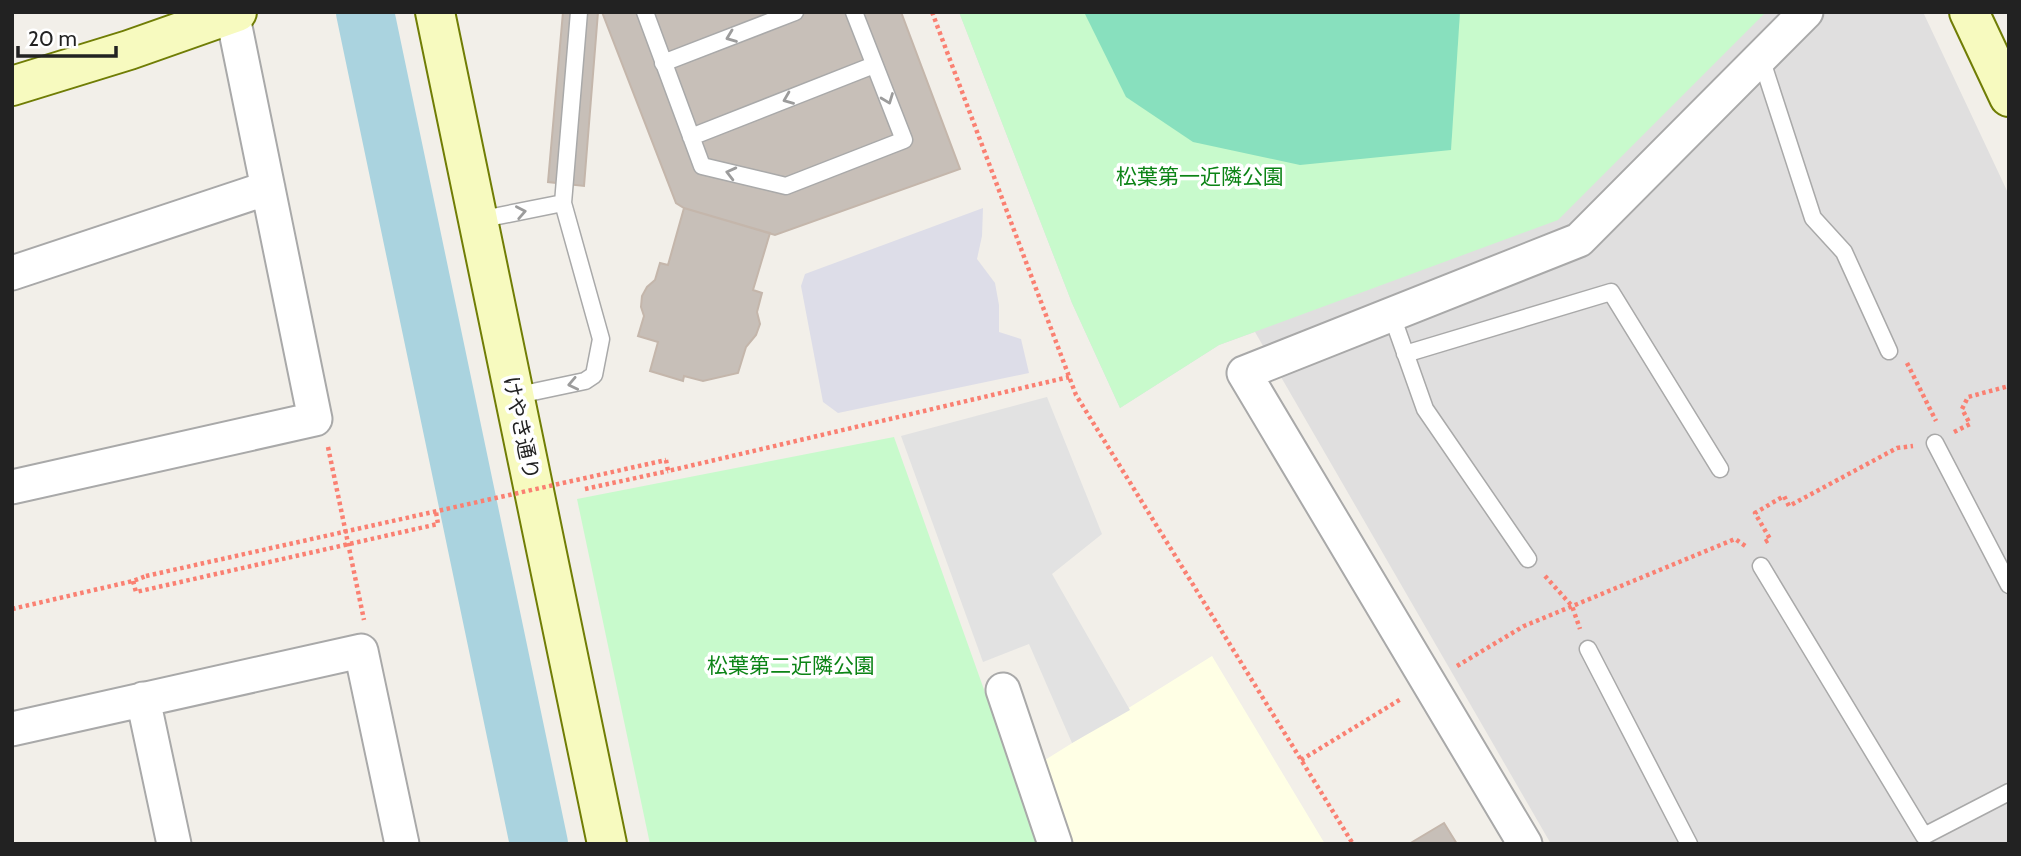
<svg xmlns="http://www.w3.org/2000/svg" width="2021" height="856" font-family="Cabin,'Noto Sans JP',sans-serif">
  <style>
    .residential { fill: #e0dfdf }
    .education { fill: #ffffe5 }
    .park { fill: #c8facc }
    .pitch { fill: #88e0be }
    .parking { fill: #e2e2e2 }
    .plaza { fill: #dddde8 }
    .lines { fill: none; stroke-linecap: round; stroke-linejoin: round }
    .river { stroke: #aad3df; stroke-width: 58 }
    .building { fill: #c7bfb8; stroke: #c4b6ab; stroke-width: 2 }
    .lane-casing { stroke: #a9a9a9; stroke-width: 19 }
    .street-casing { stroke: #a9a9a9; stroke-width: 37 }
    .secondary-casing { stroke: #707d05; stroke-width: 42 }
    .path { stroke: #fa8072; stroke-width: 4.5; stroke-dasharray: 3.5 3.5; stroke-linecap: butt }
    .lane { stroke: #fff; stroke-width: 16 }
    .street { stroke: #fff; stroke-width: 33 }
    .secondary { stroke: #f7fabf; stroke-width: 38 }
    .path-bridge { stroke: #fa8072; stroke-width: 4.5; stroke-dasharray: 3.5 3.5; stroke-linecap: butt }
    .oneway { stroke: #9c9c9c }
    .labels { text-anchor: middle; stroke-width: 7; stroke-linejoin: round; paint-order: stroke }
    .park-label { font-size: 21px; fill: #0c8416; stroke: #fff }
    .street-label { font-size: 21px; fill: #222; stroke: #fff }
  </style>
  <rect width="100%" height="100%" fill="#f2efe9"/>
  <path class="residential" d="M959,12H1923L2009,195V844H1551L1255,332L1219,345L1120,408L1072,303Z"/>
  <path class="education" d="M1212,656L1325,844H1074L1045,760Z"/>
  <path class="park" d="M959,12H1766L1558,220L1219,345L1120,408L1072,303Z
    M894,437L1039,844H650L577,499Z"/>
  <path class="pitch" d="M1084,12H1460L1451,150L1300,165L1193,142L1126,97Z"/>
  <path class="parking" d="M1047,397L1102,534L1052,574L1130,710L1072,743L1029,644L983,662L901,436Z"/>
  <path class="plaza" d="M983,208L982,236L977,259L995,283L999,305V332L1021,339L1029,373L838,413L823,402L801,286L805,274Z"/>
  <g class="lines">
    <path class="river" d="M365,12L539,844"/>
  </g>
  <path class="building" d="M563,12H598L584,186L548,182Z
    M602,12H901L960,169L775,235L684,208L676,203Z
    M684,208L770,233L753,290L762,293L757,312L760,324L756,335L746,347L738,373L703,381L684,376L683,381L650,371L658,342L638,336L644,316L641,307L642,296L647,287L655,280L660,263L668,265Z
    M1444,823L1457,844H1409Z"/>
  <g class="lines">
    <g class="lane-casing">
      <path id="lane" d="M645,12L702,166L786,186L904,140L854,12
        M1761,58L1813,218L1844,252L1889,351
        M663,63L795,12
        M691,137L874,65
        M478,220L563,203
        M1391,313L1425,409L1528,559
        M1405,354L1611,292L1720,469
        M514,396L585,381L594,375L601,339L563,203L579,12
        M1935,443L2009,585
        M1761,566L1924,836L2009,792
        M1588,649L1689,844"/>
    </g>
    <g class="street-casing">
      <path id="street" d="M12,273L268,188
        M12,487L315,419L232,12
        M1003,690L1055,844
        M143,699L174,844
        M12,729L361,651L402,844
        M1525,844L1244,373L1579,240L1806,12"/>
    </g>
    <g class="secondary-casing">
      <path id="secondary" d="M435,12L607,844
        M1969,12L2009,97
        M12,86L129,50L237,12"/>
    </g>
    <path class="path" d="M932,12L1076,395L1353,844
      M1907,363L1936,421
      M1954,432L1970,424L1962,409L1968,397L2009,386
      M328,447L364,620
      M666,460L668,471L1069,377
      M585,489L668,471
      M1765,542L1770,539L1755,513L1784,496L1789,506L1897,448L1913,446
      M1545,576L1572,606L1580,629
      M133,581L136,592L438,524L436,512
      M12,609L133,581L146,576
      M1457,666L1524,626L1735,539L1747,547
      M1301,760L1401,699"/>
    <use href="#lane" class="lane"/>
    <use href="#street" class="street"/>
    <use href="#secondary" class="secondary"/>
    <path class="path-bridge" d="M146,576L666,460"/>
  </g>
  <defs><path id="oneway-chevron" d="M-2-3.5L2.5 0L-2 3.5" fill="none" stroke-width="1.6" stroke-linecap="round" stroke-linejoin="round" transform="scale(1.75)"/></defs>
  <g class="oneway">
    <use href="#oneway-chevron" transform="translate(731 37) rotate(159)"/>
    <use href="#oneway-chevron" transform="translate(788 99) rotate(158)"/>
    <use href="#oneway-chevron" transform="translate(888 99) rotate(69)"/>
    <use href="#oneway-chevron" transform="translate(731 173) rotate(-166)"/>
    <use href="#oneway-chevron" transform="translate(521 212) rotate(-11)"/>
    <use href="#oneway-chevron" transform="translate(573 384) rotate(168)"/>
  </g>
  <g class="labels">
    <g class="park-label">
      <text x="1200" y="184">松葉第一近隣公園</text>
      <text x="791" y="673">松葉第二近隣公園</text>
    </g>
    <g class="street-label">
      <text transform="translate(521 428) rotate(78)" y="7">けやき通り</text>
    </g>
  </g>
  <rect width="2021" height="856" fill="none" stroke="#222222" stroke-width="28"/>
  <path d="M18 46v10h98v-10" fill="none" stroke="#222222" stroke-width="3.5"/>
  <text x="28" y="46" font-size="21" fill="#222222" stroke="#ffffff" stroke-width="5" paint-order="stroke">20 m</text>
</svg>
